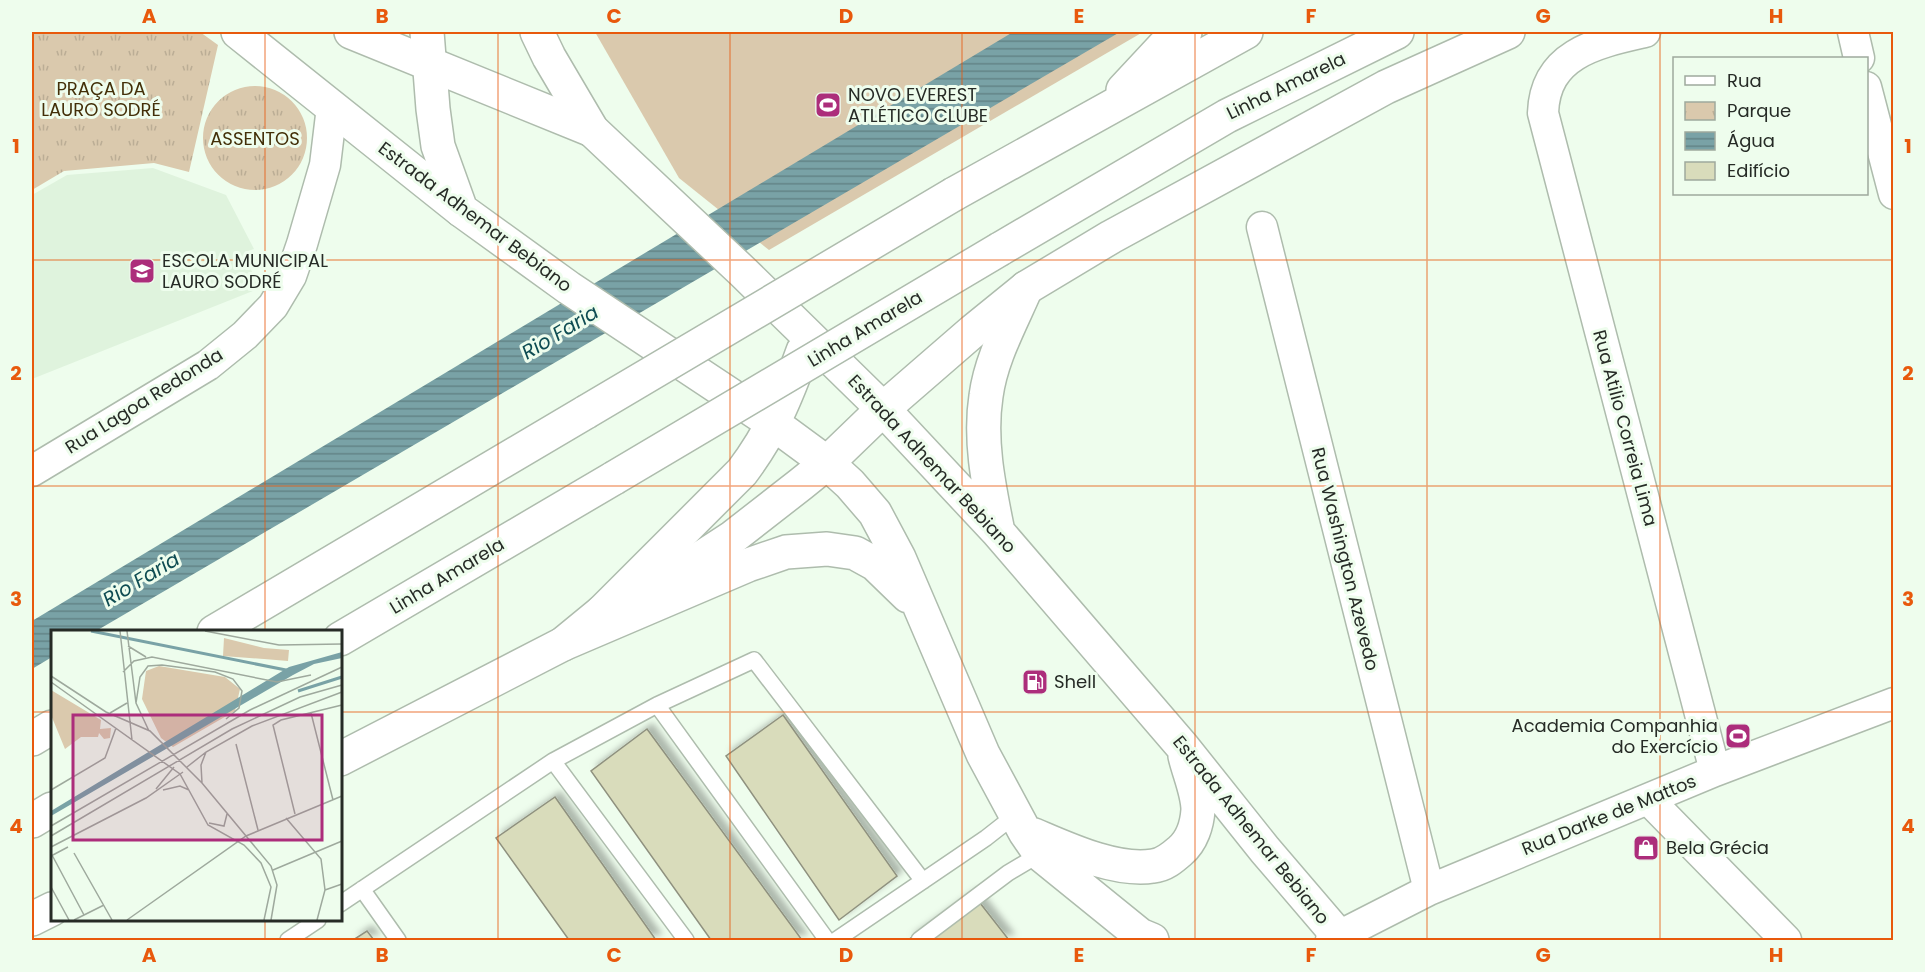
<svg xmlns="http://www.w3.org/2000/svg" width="1925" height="972" font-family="Poppins,sans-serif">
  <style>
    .built { fill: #dff3dd }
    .park { fill: url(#park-tufts) }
    .garden { fill: #dac9ad }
    .water { fill: url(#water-rules) }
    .building { fill: #d9dcbb; stroke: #8f917f; stroke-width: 1.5; filter: url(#shadow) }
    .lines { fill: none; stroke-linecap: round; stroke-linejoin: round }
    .service-casing { stroke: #aebcad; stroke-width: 18 }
    .minor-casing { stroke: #aebcad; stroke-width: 33 }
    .secondary-casing { stroke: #aebcad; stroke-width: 36 }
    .primary-casing { stroke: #aebcad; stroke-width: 36 }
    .motorway-casing { stroke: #aebcad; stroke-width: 36 }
    .service { stroke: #fff; stroke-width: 15 }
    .minor { stroke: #fff; stroke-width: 30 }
    .secondary { stroke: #fff; stroke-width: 33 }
    .primary { stroke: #fff; stroke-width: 33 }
    .motorway { stroke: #fff; stroke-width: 33 }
    .motorway-bridge-casing { stroke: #aebcad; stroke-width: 36; stroke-linecap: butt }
    .motorway-bridge { stroke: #fff; stroke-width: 33 }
    .grid { fill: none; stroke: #e8590c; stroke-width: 1.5; stroke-opacity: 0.55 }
    .labels { text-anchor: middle; stroke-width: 6; stroke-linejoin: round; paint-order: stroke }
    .street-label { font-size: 18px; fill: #262b26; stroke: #eefded }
    .park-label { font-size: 18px; fill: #432f08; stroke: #eefded }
    .poi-label { font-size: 18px; fill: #262b26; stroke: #eefded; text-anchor: start }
    .water-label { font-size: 20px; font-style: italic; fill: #0e4c52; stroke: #eefded }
    .inset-river { fill: none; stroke: #79a2a6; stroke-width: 3 }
    .inset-road { fill: none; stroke: #9ea99d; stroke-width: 1.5 }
    .view { fill: #ac2d7b; fill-opacity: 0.15; stroke: #ac2d7b; stroke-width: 3 }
    .inset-edge { fill: none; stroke: #262b26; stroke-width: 3 }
    .neatline { fill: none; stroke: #e8590c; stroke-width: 2 }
    .grid-label { font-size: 20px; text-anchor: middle; font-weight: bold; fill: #e8590c }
  </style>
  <defs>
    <pattern id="park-tufts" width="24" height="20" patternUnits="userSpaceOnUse" patternTransform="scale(1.5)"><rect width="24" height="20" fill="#dac9ad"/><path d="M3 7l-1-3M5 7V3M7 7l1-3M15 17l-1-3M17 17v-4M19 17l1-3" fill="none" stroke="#bbad95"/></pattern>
    <pattern id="water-rules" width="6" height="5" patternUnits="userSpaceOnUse" patternTransform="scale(1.5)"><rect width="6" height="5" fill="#79a2a6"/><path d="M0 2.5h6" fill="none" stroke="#638487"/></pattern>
    <filter id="shadow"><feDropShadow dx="5.5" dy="-5.5" stdDeviation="3" flood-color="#0004"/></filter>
  </defs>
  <rect width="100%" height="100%" fill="#eefded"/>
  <path class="built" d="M153,168L226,195L254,249L245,252L258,289L32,379V195L67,175Z"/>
  <path class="park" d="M32,32H200L218,45L189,172L154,163L64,171L32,190Z
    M203 138a52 52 0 1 1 104 0a52 52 0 1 1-104 0Z"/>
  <path class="garden" d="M595,32H1143L769,250L679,178Z"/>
  <path class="water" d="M1013,32H1120L96,631L52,632V657L32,669V621Z"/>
  <path class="building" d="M783,715L897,876L839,920L726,756Z
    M647,729L802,940H711L591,771Z
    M555,797L656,940H569L496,838Z
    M973,894L1009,940H908Z
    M367,931L374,940H353Z"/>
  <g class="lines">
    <g class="service-casing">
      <path id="service" d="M657,705L827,940
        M553,761L686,940
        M362,889L398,940
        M340,904L553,761L657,705L754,660L923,881
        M288,940L318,920
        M836,940L986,838L1014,816
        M919,940L1008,873L1040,854"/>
    </g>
    <g class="minor-casing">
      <path id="minor" d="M1645,32C1597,43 1545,53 1543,113L1715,771
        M1853,32L1859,58
        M1866,87L1894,194
        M1262,227L1429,890
        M32,471L208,365L245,335L273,306L291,276L302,244L325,165L332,107
        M1648,799L1786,940
        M1331,940L1429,890L1715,771L1894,703"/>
    </g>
    <g class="secondary-casing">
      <path id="secondary" d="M238,32L461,210
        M351,32L592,130
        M340,759L563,644L602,612L684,569L733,537L801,484L827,463L883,409
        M32,919L52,909"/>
    </g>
    <g class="primary-casing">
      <path id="primary" d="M427,32L433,109L438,146L461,210L569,288L774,424L827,463L850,484L875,513L899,558L983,754L1025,832L1040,854L1140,935L1152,940
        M537,32L549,57L592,130L743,272L883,409L998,532L1182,746L1265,850L1342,940
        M998,532C989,487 979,441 986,396C991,358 1011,323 1026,288
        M602,612L742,472C772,432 786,398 803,351
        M563,644L748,565L786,552L827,549L855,553L875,564L908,596
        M1034,835C1067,849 1116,872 1153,866C1164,865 1172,858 1180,851C1192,841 1197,824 1198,810C1198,793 1189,773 1185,756"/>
    </g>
    <g class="motorway-casing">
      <path id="motorway" d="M1123,90L1164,46L1185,32
        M954,194L1246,32
        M1000,249L1227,116L1397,32
        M883,409L973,331L1026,288L1111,237L1386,87L1508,32
        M214,632L586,412
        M340,639L614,478
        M32,739L52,727
        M32,821L52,809"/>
    </g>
    <use href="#service" class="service"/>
    <use href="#minor" class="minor"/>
    <use href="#secondary" class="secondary"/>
    <use href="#primary" class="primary"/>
    <use href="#motorway" class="motorway"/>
    <g class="motorway-bridge-casing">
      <path id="motorway-bridge" d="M586,412L954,194
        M614,478L1000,249"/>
    </g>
    <use href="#motorway-bridge" class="motorway-bridge"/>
  </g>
  <path class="grid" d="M265,32V632M498,32V940M730,32V940M962,32V940M1195,32V940M1427,32V940M1660,32V940M32,260H1894M32,486H1894M32,712H52M340,712H1894M265,920V940"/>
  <defs>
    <g id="stadium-square" transform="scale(1.35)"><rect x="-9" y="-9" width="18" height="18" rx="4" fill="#ac2d7b" stroke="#eefded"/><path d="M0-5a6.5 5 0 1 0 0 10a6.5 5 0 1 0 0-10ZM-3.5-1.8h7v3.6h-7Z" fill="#fff"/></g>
    <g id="school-square" transform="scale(1.35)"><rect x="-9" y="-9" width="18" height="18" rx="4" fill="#ac2d7b" stroke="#eefded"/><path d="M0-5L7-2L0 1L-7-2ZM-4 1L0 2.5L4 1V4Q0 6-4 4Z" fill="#fff"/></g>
    <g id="fuel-square" transform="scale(1.35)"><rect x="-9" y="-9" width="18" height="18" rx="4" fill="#ac2d7b" stroke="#eefded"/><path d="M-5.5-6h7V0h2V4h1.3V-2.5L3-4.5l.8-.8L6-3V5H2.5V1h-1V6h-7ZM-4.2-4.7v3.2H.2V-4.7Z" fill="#fff"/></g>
    <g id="shop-square" transform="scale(1.35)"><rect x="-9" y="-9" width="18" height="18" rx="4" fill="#ac2d7b" stroke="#eefded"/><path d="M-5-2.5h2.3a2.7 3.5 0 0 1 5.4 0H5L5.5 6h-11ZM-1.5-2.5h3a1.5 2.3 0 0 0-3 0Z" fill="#fff"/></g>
  </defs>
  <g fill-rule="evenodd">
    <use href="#stadium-square" x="828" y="105"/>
    <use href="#school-square" x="142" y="271"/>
    <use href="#fuel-square" x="1035" y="682"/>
    <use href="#stadium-square" x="1738" y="736"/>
    <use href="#shop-square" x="1646" y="848"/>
  </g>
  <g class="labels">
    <g class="street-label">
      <text transform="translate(1286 86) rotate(-26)" y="6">Linha Amarela</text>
      <text transform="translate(475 217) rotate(37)" y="6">Estrada Adhemar Bebiano</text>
      <text transform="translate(865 329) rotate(-31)" y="6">Linha Amarela</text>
      <text transform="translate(144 401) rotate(-32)" y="6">Rua Lagoa Redonda</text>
      <text transform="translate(1625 428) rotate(75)" y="6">Rua Atilio Correia Lima</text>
      <text transform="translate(932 464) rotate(47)" y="6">Estrada Adhemar Bebiano</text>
      <text transform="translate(1345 559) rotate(76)" y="6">Rua Washington Azevedo</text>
      <text transform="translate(447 576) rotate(-31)" y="6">Linha Amarela</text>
      <text transform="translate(1609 815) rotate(-22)" y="6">Rua Darke de Mattos</text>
      <text transform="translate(1251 830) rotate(51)" y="6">Estrada Adhemar Bebiano</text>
    </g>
    <g class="park-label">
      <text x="101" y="95">PRAÇA DA<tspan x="101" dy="21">LAURO SODRÉ</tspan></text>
      <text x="255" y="145">ASSENTOS</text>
    </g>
    <g class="poi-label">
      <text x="848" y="101">NOVO EVEREST<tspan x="848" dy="21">ATLÉTICO CLUBE</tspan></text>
      <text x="162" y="267">ESCOLA MUNICIPAL<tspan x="162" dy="21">LAURO SODRÉ</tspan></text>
      <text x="1054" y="688">Shell</text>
      <text x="1718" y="732" text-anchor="end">Academia Companhia<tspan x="1718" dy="21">do Exercício</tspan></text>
      <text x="1666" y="854">Bela Grécia</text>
    </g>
    <g class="water-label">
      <text transform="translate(560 332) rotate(-31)" y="7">Rio Faria</text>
      <text transform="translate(141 579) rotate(-31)" y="7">Rio Faria</text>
    </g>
  </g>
  <g transform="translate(51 630)">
    <rect width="291" height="291" fill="#eefded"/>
    <path d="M173,8L213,18V29L172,26ZM0,60L50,90L49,99L60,98L59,108L53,109L48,103L47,107H30L14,119L0,85Z" fill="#dac9ad"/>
    <path d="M213,18L238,20L237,31L213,29ZM108,36L174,47L189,59L184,81L122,117L110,108L91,69L95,41Z" fill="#dac9ad"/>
    <path d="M291,22V28L263,34L242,45L0,186V181L238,37Z" fill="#79a2a6"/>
    <path class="inset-river" d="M40,1L240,41M247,61L291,47"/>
    <path class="inset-road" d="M69,1L81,110M76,1L85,73L98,101M154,1L228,15L291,14M77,16L95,27M72,42L83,31L101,27L226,52L260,45M0,46L55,82L99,101L151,153L220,236L226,255L220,290M0,52L129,144L157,195L193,215L210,233L220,257L213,290M85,73L89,47L97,36L111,35L164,42L182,49L191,61L188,78L175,89M59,83L76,73M260,83L282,170M185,114L207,200M136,137L155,122L201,96L291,62M151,153L150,135L155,122M105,159L123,137M0,160L54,128L65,98M112,160L129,156L138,160M244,184L222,95L230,90L291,75M235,188L270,229L274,260L266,290M158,193L173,196L176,184M0,196L199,80L291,37M0,206L181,99L249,67L291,55M0,217L95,168L132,142M23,223L61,290M1,225L33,285M0,226L17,217M222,240L291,211M0,257L18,290M274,260L291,254M23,290L53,275M76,290L195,206L291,166"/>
    <path class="view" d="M22,85H271V210H22Z"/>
    <rect width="291" height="291" class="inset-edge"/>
  </g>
  <rect width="1925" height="972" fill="none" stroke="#eefded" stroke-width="66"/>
  <rect x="1673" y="57" width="195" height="138" fill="#eefded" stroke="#9ea99d" stroke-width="1.5"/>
  <rect x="1685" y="76" width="30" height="9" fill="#ffffff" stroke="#9ea99d" stroke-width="1.5"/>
  <text x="1727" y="87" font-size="18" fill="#262b26">Rua</text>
  <rect x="1685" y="102" width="30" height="18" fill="url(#park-tufts)" stroke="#9ea99d" stroke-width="1.5"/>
  <text x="1727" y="117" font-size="18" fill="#262b26">Parque</text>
  <rect x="1685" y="132" width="30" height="18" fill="url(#water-rules)" stroke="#9ea99d" stroke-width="1.5"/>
  <text x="1727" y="147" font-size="18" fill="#262b26">Água</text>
  <rect x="1685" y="162" width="30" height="18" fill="#d9dcbb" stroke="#9ea99d" stroke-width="1.5"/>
  <text x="1727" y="177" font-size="18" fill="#262b26">Edifício</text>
  <rect x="33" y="33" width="1859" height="906" class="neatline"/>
  <g class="grid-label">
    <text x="149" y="23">A</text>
    <text x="382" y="23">B</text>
    <text x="614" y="23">C</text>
    <text x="846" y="23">D</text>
    <text x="1079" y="23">E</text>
    <text x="1311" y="23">F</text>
    <text x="1543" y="23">G</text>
    <text x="1776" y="23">H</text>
    <text x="16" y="153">1</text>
    <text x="1908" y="153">1</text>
    <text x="16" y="380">2</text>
    <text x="1908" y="380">2</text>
    <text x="16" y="606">3</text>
    <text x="1908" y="606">3</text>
    <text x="16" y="833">4</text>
    <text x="1908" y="833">4</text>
    <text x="149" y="962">A</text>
    <text x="382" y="962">B</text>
    <text x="614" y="962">C</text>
    <text x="846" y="962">D</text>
    <text x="1079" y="962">E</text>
    <text x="1311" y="962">F</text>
    <text x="1543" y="962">G</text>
    <text x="1776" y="962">H</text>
  </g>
</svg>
